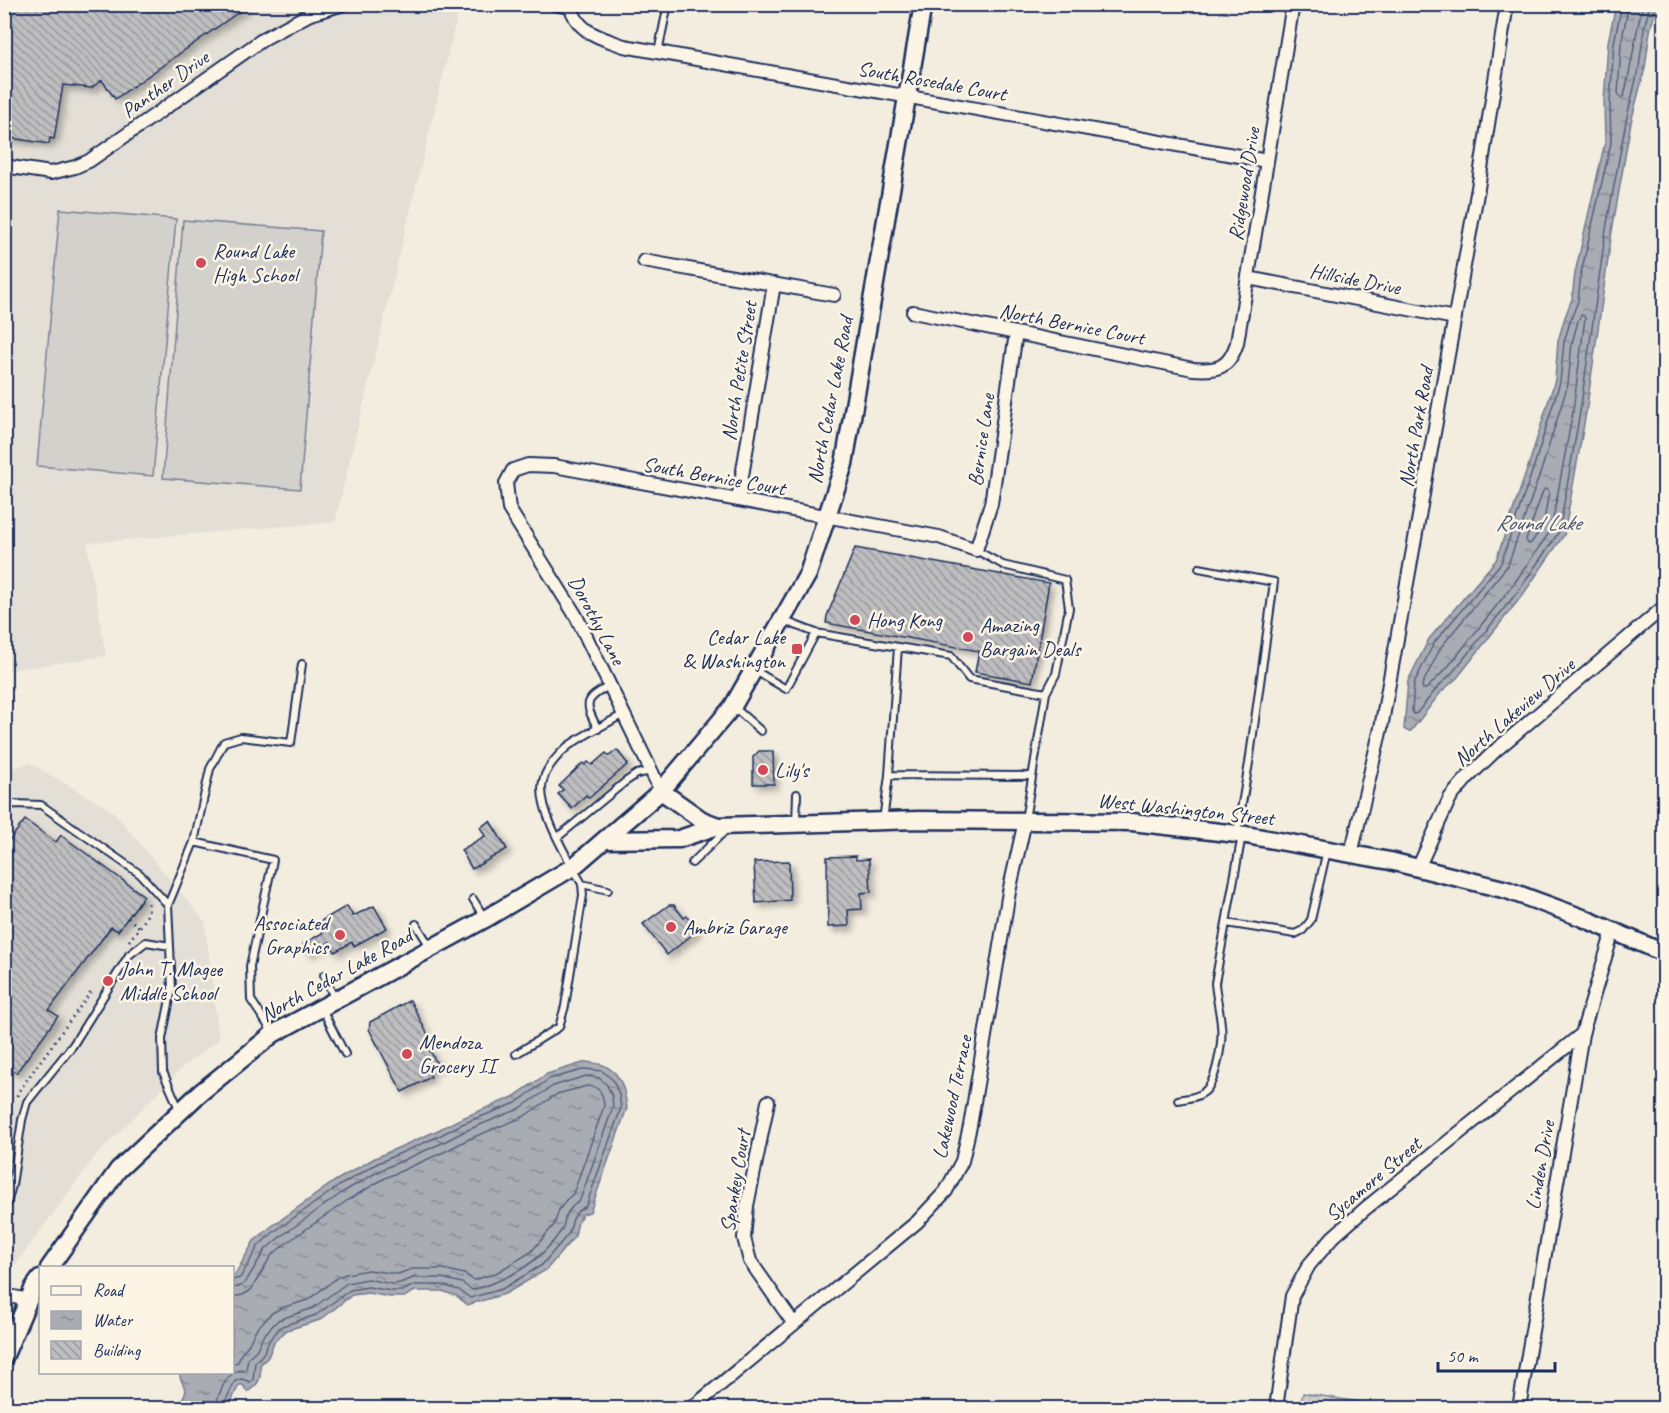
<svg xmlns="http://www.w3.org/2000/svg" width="1669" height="1413" font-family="Caveat,sans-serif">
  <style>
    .built { fill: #e3dfd6 }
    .park { fill: url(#park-crowns); stroke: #778095; stroke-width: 1.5 }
    .pitch { fill: #d3d1cc; stroke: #778095; stroke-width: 1.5 }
    .water { fill: url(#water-ripples); stroke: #707a91; stroke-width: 1.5 }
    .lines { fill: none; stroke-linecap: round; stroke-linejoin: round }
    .shore { stroke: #546180; stroke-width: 1.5 }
    .building { fill: url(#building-back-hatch); stroke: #1b2f5e; stroke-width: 1.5; filter: url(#shadow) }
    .lane-casing { stroke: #1b2f5e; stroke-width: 10 }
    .street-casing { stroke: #1b2f5e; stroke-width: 16 }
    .secondary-casing { stroke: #1b2f5e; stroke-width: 21 }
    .path { stroke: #1b2f5e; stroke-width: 3; stroke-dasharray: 1.5 4.5; stroke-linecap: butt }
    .lane { stroke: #fcf5e5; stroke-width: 6 }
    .street { stroke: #fcf5e5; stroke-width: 12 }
    .secondary { stroke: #fcf5e5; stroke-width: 16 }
    .poi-dot { fill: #d1495b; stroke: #fcf5e5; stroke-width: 2 }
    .labels { text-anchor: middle; stroke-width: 5; stroke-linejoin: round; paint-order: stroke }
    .street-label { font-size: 21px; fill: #1b2f5e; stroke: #fcf5e5 }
    .poi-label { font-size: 21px; fill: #1b2f5e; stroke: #fcf5e5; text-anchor: start }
    .water-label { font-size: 22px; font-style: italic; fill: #465478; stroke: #fcf5e5 }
  </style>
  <defs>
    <pattern id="park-crowns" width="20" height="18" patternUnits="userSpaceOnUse" patternTransform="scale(1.5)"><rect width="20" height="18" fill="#d3d1cc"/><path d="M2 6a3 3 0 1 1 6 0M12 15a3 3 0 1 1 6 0" fill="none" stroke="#b5b4b2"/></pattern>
    <pattern id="water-ripples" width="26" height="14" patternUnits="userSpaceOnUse" patternTransform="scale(1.5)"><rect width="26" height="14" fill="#a9acb3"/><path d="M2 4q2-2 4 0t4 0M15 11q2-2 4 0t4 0" fill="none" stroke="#898c95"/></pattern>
    <pattern id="building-back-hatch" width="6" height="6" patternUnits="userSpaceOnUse" patternTransform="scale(1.5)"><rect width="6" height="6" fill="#bebec0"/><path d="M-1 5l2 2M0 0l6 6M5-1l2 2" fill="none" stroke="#9a9b9f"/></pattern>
    <filter id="shadow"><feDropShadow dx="4.5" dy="4.5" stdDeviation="3" flood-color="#0004"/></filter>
  </defs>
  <rect width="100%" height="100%" fill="#f3ede0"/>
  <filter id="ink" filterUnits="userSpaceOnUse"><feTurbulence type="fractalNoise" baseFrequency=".0167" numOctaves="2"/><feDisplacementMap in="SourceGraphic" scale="12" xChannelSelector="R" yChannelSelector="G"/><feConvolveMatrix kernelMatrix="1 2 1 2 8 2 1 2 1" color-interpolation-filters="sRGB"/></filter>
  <g filter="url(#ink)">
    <path class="built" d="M4,5H460L335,522L87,543L106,656L5,671Z
      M30,763L114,812L205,922L219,1039L184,1066L94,1158L16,1264L5,1265L4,770Z"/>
    <path class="park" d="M1303,1393L1397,1408H1300Z"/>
    <path class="pitch" d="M60,209L176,219L153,476L37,466Z
      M183,220L321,231L300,489L163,478Z"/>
    <path class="water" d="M1616,5H1657L1650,31L1645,68L1631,122L1612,231L1586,413L1564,535L1524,593L1457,678L1441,692L1411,731H1407L1404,729L1408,681L1429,639L1496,560L1529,464L1555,380L1558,341L1565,317L1572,299L1575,273L1605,142L1604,102L1608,42Z
      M586,1062C592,1063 600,1063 605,1066C622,1074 625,1092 627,1108L590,1212L583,1214L578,1221L575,1236L546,1270L505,1294L467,1305L457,1296L442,1291H415L404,1297H390L368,1293L352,1295L320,1320L287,1330L274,1342L268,1357L260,1365C262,1378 259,1385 247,1392L243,1385H239L228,1408H200L182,1400L186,1391L180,1377V1373L232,1372L233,1278L254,1241L272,1226L335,1181L375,1158L434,1132L460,1119L513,1097L547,1074Z"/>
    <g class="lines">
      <path class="shore" d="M1622,4L1614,43L1610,102L1611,143L1581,273L1578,301L1571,319L1564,342L1560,382L1534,466L1501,563L1434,643L1414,683L1412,711L1414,714L1417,713L1437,688L1452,673L1519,590L1559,532L1580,412L1606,229L1626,121L1639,67L1644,29L1650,4
        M1629,4L1621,44L1618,95L1621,98L1624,96C1632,65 1635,35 1643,4
        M1581,315L1584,316L1585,318L1573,411L1551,530L1513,585L1447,668L1426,689H1423L1422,685L1441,647L1508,565L1542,468L1568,384L1572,343L1578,321Z
        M1545,489L1548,490L1549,492L1543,526L1531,543L1528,544L1526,540L1543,491Z
        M232,1297L243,1295L251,1290L271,1256L285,1244L348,1200L385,1178L444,1152L469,1139L523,1117L557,1094L587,1086L595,1087L600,1091L603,1098L604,1106L573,1194L566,1200L559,1210L554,1225L531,1252L496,1273L474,1280L464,1274L443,1269H412L398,1274L368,1270L346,1274L338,1277L308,1300L281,1308L272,1313L256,1329L249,1344L242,1352L238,1362L232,1364
        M216,1408C216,1400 224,1380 231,1375C235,1371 241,1371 246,1370L248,1358L257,1349L263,1336L278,1320L313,1308L347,1283L368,1279L391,1284L400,1283L413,1278H442L462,1283L472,1290C509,1279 539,1264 561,1231C564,1227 564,1222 565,1218C568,1210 574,1205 580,1200L613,1107L612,1096L607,1085L599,1078L586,1076L553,1086L519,1109L465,1131L440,1144L381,1170L343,1192L280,1237L265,1250L245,1283L239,1287L232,1288
        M223,1408L224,1404L235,1381L242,1379L250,1382L253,1380L255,1362L263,1354L270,1339L282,1326L316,1315L350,1290L368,1287L391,1291H402L414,1285H442L459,1290L470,1298L502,1289L542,1265L569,1233L573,1219L578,1211L586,1206L621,1108L619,1094L613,1080L602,1071L586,1069L549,1079L516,1103L462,1124L437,1137L378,1163L339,1186L275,1231L259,1245L240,1278L232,1280"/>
    </g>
    <path class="building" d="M4,4H250L115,99L102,80L91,88L63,85L54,139L50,138L49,144L4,137Z
      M855,548L1049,583L1032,682L975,672L979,651L826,623L827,616Z
      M617,750L628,764L589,798L586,795L572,809L558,794L563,790L559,786L583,763L585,765L588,762L592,765L606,753L609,756Z
      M759,751H773L774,784H753V757Z
      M25,820L56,842L61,835L144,896L118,931L111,927L49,1010L58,1016L16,1073L4,1064V847Z
      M490,821L507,849L472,869L461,850L485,836L480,827Z
      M856,856V860L869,859L871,892L861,893L862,909L848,910L849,926L828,927L827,857Z
      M789,861L790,900L756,903L754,862Z
      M669,905H674L684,918L687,916L698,930L667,955L643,924Z
      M347,906L353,916L374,906L387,928L354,946L352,942L335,952L330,942L308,953L303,944L324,932L319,922Z
      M410,1000L430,1039L425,1041L438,1066L428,1072L431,1077L402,1092L369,1029L370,1022Z"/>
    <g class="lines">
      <g class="lane-casing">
        <path id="lane" d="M658,52L668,4
          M976,550L1003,565L1065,580L1069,608L1056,674L1046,693
          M1199,568L1274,582L1249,763L1237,833
          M782,620L816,633L951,656L969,679L1046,693L1025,820
          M754,670L786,689L816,633
          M735,708L761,731
          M598,729C584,703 584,700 609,686
          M889,775L898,647
          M4,807L15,804L41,805L140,874L168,905
          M883,821L889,775L1032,776
          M796,823L797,794
          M558,837L625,782L637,774L651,771
          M194,842L273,860L250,966L251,1000L273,1033
          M692,863L726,830
          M582,884L608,890
          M473,899L485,919
          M1226,923L1295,934L1303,930L1311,920L1327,850
          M416,924L431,948
          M324,975L335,1000
          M322,1009L345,1054
          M516,1054L559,1027L565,1006L583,895L582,884C569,860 536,808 543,781C546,768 557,756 567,747C583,735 606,724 624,714
          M1178,1100C1187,1098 1197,1098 1204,1092C1217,1082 1223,1040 1221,1025C1220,1011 1216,997 1215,983L1242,835
          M180,1111L163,1072L162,1039L172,989L168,905L194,842L210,769L224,742L241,737L291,743L302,664
          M4,1215L12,1185L22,1120L27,1102L73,1045L129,955L146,942L170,946"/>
      </g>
      <g class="street-casing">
        <path id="street" d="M554,4L571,7
          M570,4C577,33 599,37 624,46L1267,161
          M4,166L51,173L75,167L89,161L265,38L310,14L344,4
          M644,261L834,295
          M1248,278L1455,318
          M913,312L1193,369C1218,371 1229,368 1237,343L1293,4
          M738,500L774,284
          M661,791L576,616L509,509L506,483L513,470L528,465L554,466L939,537L976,550L991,504L1016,333
          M1351,854L1381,728L1478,188L1507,4
          M1418,868L1450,798L1467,778L1495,751L1664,607
          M768,1102L747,1206L744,1238L750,1261L794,1324
          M4,1295L29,1300
          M692,1408L917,1222L946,1191L962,1161L970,1126L1009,892L1025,821
          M1276,1408L1292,1296L1309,1265L1333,1237L1366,1208L1582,1034
          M1519,1408L1582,1034L1613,931"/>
      </g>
      <g class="secondary-casing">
        <path id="secondary" d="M661,791L702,820L718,826L919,820L1132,822L1246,835L1390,861L1507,890L1583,918L1664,953
          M604,840L679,839L718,826
          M49,1268L118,1170L200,1093L273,1034L485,919L573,867L661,791L733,706L808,574L844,464L923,4
          M4,1357L34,1287L40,1279"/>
      </g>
      <path class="path" d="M128,918L139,927
        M129,941C137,930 151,917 148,903
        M17,1096L19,1091L39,1063L93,989"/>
      <use href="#lane" class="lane"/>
      <use href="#street" class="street"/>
      <use href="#secondary" class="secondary"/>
    </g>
  </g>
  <g class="poi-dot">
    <circle cx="201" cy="263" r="6"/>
    <circle cx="855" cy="620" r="6"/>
    <circle cx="968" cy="637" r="6"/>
    <rect x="791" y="643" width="12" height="12" rx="3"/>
    <circle cx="763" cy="770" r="6"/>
    <circle cx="671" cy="927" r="6"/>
    <circle cx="340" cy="935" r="6"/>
    <circle cx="108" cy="981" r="6"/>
    <circle cx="407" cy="1054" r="6"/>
  </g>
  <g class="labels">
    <g class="street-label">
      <text transform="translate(932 81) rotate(10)" y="7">South Rosedale Court</text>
      <text transform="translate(165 84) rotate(-35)" y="7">Panther Drive</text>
      <text transform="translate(1244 184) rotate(-81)" y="7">Ridgewood Drive</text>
      <text transform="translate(1355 279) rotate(11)" y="7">Hillside Drive</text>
      <text transform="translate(1072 324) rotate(11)" y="7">North Bernice Court</text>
      <text transform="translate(739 371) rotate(-81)" y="7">North Petite Street</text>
      <text transform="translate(830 400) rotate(-79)" y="7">North Cedar Lake Road</text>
      <text transform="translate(1416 427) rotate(-80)" y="7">North Park Road</text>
      <text transform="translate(981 440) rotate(-82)" y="7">Bernice Lane</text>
      <text transform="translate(714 476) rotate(10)" y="7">South Bernice Court</text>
      <text transform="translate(597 620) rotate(62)" y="7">Dorothy Lane</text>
      <text transform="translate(1514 712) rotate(-41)" y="7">North Lakeview Drive</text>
      <text transform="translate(1186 809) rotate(6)" y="7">West Washington Street</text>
      <text transform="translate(336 975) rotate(-29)" y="7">North Cedar Lake Road</text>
      <text transform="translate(952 1097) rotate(-78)" y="7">Lakewood Terrace</text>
      <text transform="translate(1540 1165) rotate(-80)" y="7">Linden Drive</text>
      <text transform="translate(1373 1179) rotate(-40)" y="7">Sycamore Street</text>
      <text transform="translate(735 1181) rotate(-81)" y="7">Spankey Court</text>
    </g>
    <g class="poi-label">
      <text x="213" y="258">Round Lake<tspan x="213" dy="24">High School</tspan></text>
      <text x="867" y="627">Hong Kong</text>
      <text x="980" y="632">Amazing<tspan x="980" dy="24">Bargain Deals</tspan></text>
      <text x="785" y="644" text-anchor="end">Cedar Lake<tspan x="785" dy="24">&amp; Washington</tspan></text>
      <text x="775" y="777">Lily's</text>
      <text x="328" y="930" text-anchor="end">Associated<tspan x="328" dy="24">Graphics</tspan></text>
      <text x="683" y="934">Ambriz Garage</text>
      <text x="120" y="976">John T. Magee<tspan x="120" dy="24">Middle School</tspan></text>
      <text x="419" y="1049">Mendoza<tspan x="419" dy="24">Grocery II</tspan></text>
    </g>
    <g class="water-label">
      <text x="1538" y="530">Round Lake</text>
    </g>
  </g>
  <rect width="1669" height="1413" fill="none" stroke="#fcf5e5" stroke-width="24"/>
  <rect x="12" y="12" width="1645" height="1389" fill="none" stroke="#1b2f5e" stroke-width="2" filter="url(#ink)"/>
  <rect x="39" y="1266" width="195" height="108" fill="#fcf5e5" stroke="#a2a6af" stroke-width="1.5"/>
  <rect x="51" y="1286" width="30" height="9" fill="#fcf5e5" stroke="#a2a6af" stroke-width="1.5"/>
  <text x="93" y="1296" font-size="18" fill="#1b2f5e">Road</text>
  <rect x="51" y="1311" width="30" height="18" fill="url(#water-ripples)" stroke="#a2a6af" stroke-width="1.5"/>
  <text x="93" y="1326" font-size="18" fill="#1b2f5e">Water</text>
  <rect x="51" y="1341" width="30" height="18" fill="url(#building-back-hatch)" stroke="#a2a6af" stroke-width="1.5"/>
  <text x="93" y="1356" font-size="18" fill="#1b2f5e">Building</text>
  <path d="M1438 1362v9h117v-9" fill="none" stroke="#1b2f5e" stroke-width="3"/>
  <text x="1447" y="1362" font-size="18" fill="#1b2f5e" stroke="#fcf5e5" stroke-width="4.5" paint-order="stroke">50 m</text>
</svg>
